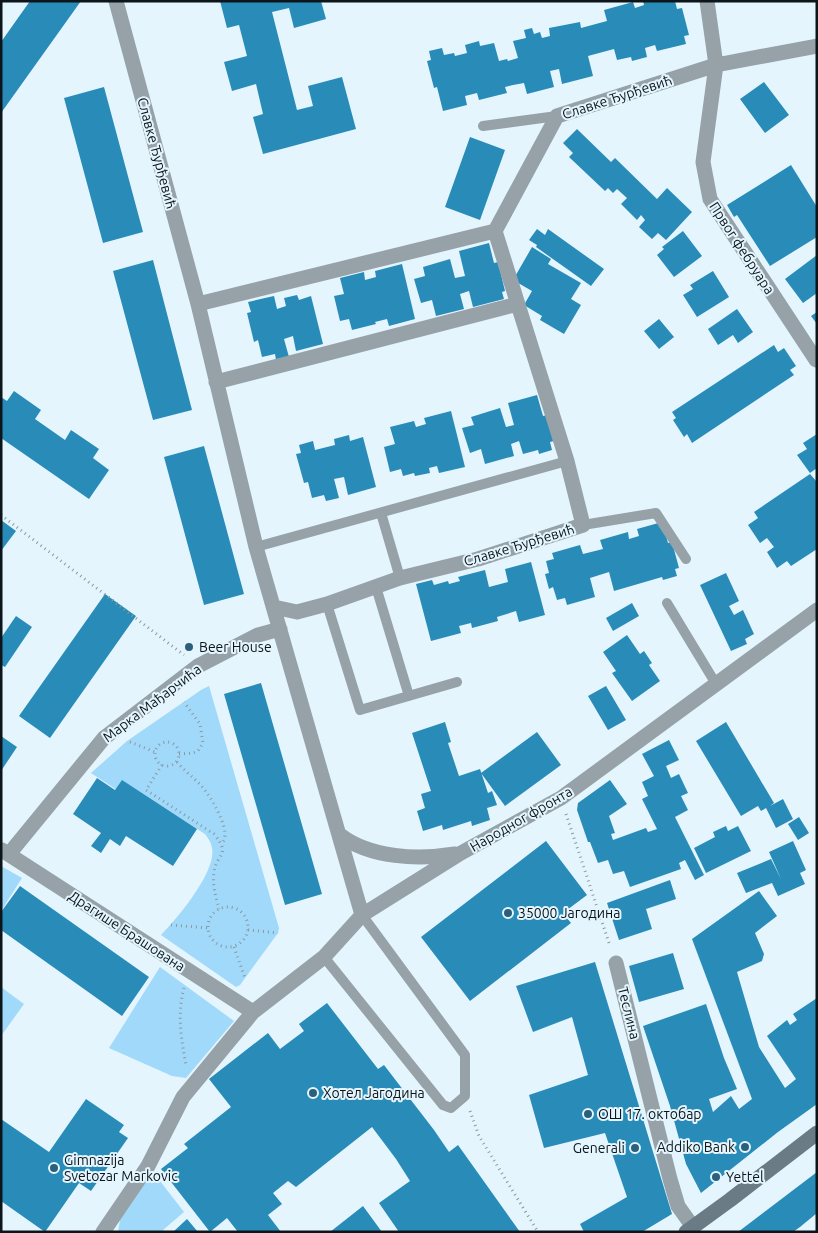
<svg xmlns="http://www.w3.org/2000/svg" width="818" height="1233" font-family="Ubuntu,sans-serif">
  <style>
    .green { fill: #a0d9f9 }
    .building { fill: #298cb8 }
    .lines { fill: none; stroke-linecap: round; stroke-linejoin: round }
    .path { stroke: #8b99a0; stroke-width: 3; stroke-dasharray: 1 4; stroke-linecap: butt }
    .lane { stroke: #96a2a8; stroke-width: 10 }
    .street { stroke: #96a2a8; stroke-width: 15 }
    .secondary { stroke: #6a7b85; stroke-width: 15 }
    .poi-dot { fill: #2a607b; stroke: #e4f5fe; stroke-width: 2 }
    .labels { text-anchor: middle; stroke-width: 4; stroke-linejoin: round; paint-order: stroke }
    .street-label { font-size: 14px; fill: #0b151a; stroke: #e4f5fe }
    .poi-label { font-size: 14px; fill: #0b151a; stroke: #e4f5fe; text-anchor: start }
  </style>
  <rect width="100%" height="100%" fill="#e4f5fe"/>
  <path class="green" d="M209,686L279,928L278,933L240,985L236,987L161,935C177,919 217,871 212,848C211,842 208,838 205,834L122,781L117,790L91,773L127,741L201,690Z
    M1,866L22,878L1,911Z
    M160,967L234,1021L186,1078L172,1076L109,1048Z
    M1,987L24,1004L1,1036Z
    M153,1172L184,1212L163,1230L164,1232H118L120,1220Z"/>
  <path class="building" d="M30,1H81L1,113V42Z
    M220,1H321L326,19L294,28L289,8L272,12L297,110L313,106L308,86L342,77L356,129L263,154L253,117L263,114L256,84L232,91L224,62L247,56L239,25L227,28Z
    M643,1H675L677,9L682,8L689,35L684,36L686,44L657,51L655,45L645,48L647,57L632,61L631,57L617,60L614,49L588,56L593,76L562,84L559,69L550,71L554,87L527,94L524,83L513,85L505,87L507,93L479,100L477,93L465,96L467,105L443,111L437,87L434,88L427,61L431,60L429,51L442,48L444,55L454,53L455,56L467,53L465,45L479,41L480,46L494,43L499,61L507,59L508,61L518,58L513,41L526,38L524,30L532,28L534,34L540,32L542,38L550,36L549,28L580,22L581,28L607,21L604,10L633,2L635,8L644,5Z
    M764,82L789,115L765,133L740,99Z
    M104,87L143,232L103,243L64,98Z
    M577,129L611,162L615,158L657,199L667,188L692,212L666,240L658,233L652,239L639,227L645,220L641,215L637,220L621,204L627,198L617,189L613,193L608,188L605,191L569,157L573,153L563,143Z
    M470,137L505,150L480,220L445,207Z
    M791,165L817,207V237L770,266L737,215L734,217L727,205Z
    M537,229L545,235L548,229L604,269L591,286L536,247L537,245L529,240Z
    M683,231L702,256L674,277L657,255L664,249L662,247Z
    M489,243L494,263L498,262L505,291L502,292L504,299L473,307L469,291L460,294L464,309L436,316L432,300L421,303L414,279L425,276L423,267L450,259L455,278L465,276L459,251Z
    M532,247L551,259L548,264L581,283L571,299L581,305L564,334L540,320L542,316L524,305L532,291L513,280Z
    M817,255V293L803,303L785,279Z
    M153,260L192,410L153,420L113,271Z
    M402,264L415,319L389,326L387,319L375,322L376,324L352,330L349,319L340,321L334,296L344,294L340,278L364,272L365,280L376,277L375,271Z
    M713,271L729,297L697,317L683,295L693,289L690,285Z
    M297,295L299,300L311,296L323,344L296,351L293,336L284,339L289,357L276,360L275,354L262,357L258,340L254,342L247,313L251,312L248,302L274,296L277,309L286,306L284,298Z
    M737,309L753,332L738,343L733,335L718,345L708,329Z
    M817,312V324L811,316Z
    M659,319L674,337L659,349L644,331Z
    M774,345L778,352L784,348L796,366L790,370L794,375L692,443L687,434L684,437L673,420L676,418L672,412Z
    M14,391L41,410L35,419L65,440L71,430L99,449L93,458L109,470L89,499L1,438V397L7,401Z
    M537,395L543,416L547,415L554,441L550,442L552,450L539,454L538,450L523,454L519,441L511,444L514,456L485,464L481,449L470,453L462,428L474,425L471,417L500,408L506,427L514,425L508,403Z
    M451,411L465,467L439,473L437,466L429,468L430,473L415,476L414,473L403,476L401,469L390,472L384,447L395,444L390,427L414,421L416,427L426,424L424,418Z
    M817,434V468L810,473L797,455L807,449L803,443Z
    M349,435L350,441L363,437L376,487L348,495L344,477L334,479L339,498L326,501L324,495L312,498L308,482L304,483L296,454L301,453L299,445L313,441L315,450L335,445L334,439Z
    M204,446L244,594L204,605L164,457Z
    M810,474L817,482V549L791,566L787,561L777,568L767,552L774,547L767,538L760,543L748,525L758,518L754,512Z
    M1,520L16,531L1,551Z
    M662,522L668,543L672,542L679,568L675,569L677,576L663,580L662,577L614,591L609,572L590,578L595,597L567,605L565,598L557,600L553,587L549,589L545,574L549,573L546,561L554,559L552,553L580,545L583,554L603,549L600,540L628,532L629,539L639,536L637,529Z
    M531,562L545,615L519,622L516,611L497,617L498,621L472,628L471,623L459,626L461,633L431,641L416,584L432,580L434,585L448,581L449,584L460,581L458,577L485,570L489,587L508,582L505,569Z
    M726,573L739,601L729,606L734,615L743,610L754,634L745,639L747,644L731,651L700,585Z
    M105,594L136,616L50,738L19,716Z
    M632,603L639,616L613,631L606,618Z
    M16,616L32,627L5,667L1,665V638Z
    M627,635L640,654L644,651L652,663L649,665L660,681L632,701L612,673L616,671L603,652Z
    M261,683L322,894L285,905L224,694Z
    M606,686L626,720L608,730L588,696Z
    M445,722L451,742L448,743L459,776L480,769L488,793L492,791L497,805L487,808L490,820L472,826L471,821L443,830L442,825L423,831L417,811L425,808L421,794L431,791L412,733Z
    M726,722L774,803L770,806L783,799L793,819L776,828L766,808L761,811L758,806L741,816L696,741Z
    M537,732L561,765L505,806L481,773Z
    M1,736L17,747L1,771Z
    M669,740L679,760L666,766L671,778L679,774L688,793L681,796L688,810L675,817L704,875L695,880L685,860L679,863L681,869L630,887L624,871L613,874L608,860L598,863L590,842H588L577,810L578,803L610,780L627,804L609,816L615,833L611,834L613,840L646,828L648,832L657,829L642,799L648,796L642,782L654,776L642,754Z
    M97,778L115,790L122,780L197,829L173,866L126,836L120,846L110,839L101,853L91,846L101,833L73,814Z
    M799,817L809,833L798,840L788,824Z
    M726,826L728,831L738,826L751,851L706,873L694,848L715,837L713,832Z
    M546,841L587,895L563,913L571,923L470,1001L421,937Z
    M793,841L806,870L800,873L805,884L778,896L772,883L746,893L737,873L771,859L781,879L769,852Z
    M670,880L676,899L646,909L652,929L619,940L607,903Z
    M20,886L149,977L122,1016L1,930V912Z
    M759,891L777,916L755,933L764,954L762,961L737,972L759,1047L785,1088L796,1079L767,1036L787,1020L790,1025L797,1020L793,1014L817,998V1104L778,1132L701,1193L686,1164L670,1106L643,1026L706,1004L724,1058L737,1089L709,1099L713,1112L731,1096L739,1109L752,1099L692,939Z
    M673,953L684,989L639,1002L629,966Z
    M595,962L672,1214L642,1232H584L580,1224L627,1197L605,1133L544,1148L529,1095L588,1075L572,1017L533,1032L516,986Z
    M327,1003L378,1069L384,1065L434,1130L449,1152L458,1145L520,1232H399L379,1203L410,1181L396,1159L372,1127L296,1187L288,1181L273,1193L282,1204L268,1215L281,1232H238L227,1218L210,1232L161,1169L188,1148L184,1144L231,1107L209,1079L268,1033L280,1049L304,1031L299,1024Z
    M86,1099L124,1125L119,1132L128,1138L91,1191L79,1183L45,1232L1,1201V1119L49,1152Z
    M817,1172V1213L800,1227L793,1232H738Z
    M363,1206L382,1232H330Z
    M187,1219L198,1232H173Z"/>
  <g class="lines">
    <path class="path" d="M1,515L184,655
      M155 754a12 12 0 1 1 24 0a12 12 0 1 1-24 0Z
      M130,742L155,752
      M179,754L193,753L198,751L203,743L200,724L184,702
      M177,762C186,773 199,781 207,793C214,803 232,833 222,843
      M162,765L146,790L214,834C232,856 216,853 214,873C212,885 216,897 219,909
      M566,814L610,946
      M208 927a20 20 0 1 1 40 0a20 20 0 1 1-40 0Z
      M171,925L208,928
      M248,930L278,933
      M234,947L245,978
      M184,988C177,1014 181,1038 186,1065
      M470,1111L479,1136L538,1232"/>
    <path class="lane" d="M483,126L557,116
      M381,513L400,578
      M583,525L656,513L686,559
      M256,547L567,461
      M376,587L409,696
      M667,603L716,684
      M327,604L360,710L457,682
      M324,957L443,1105L451,1108L465,1096V1055L362,915"/>
    <path class="street" d="M116,1L198,304L256,547L362,915
      M707,1L716,65L703,162L710,199L816,360
      M198,304L495,231L557,116L716,65L817,46
      M216,382L518,304
      M274,607L297,612L327,604L400,578L478,559L583,525L567,461L495,231
      M340,835C370,858 418,860 455,854
      M2,850L253,1012
      M9,854L104,738L198,666L258,635L280,629
      M616,963L670,1179L678,1206L693,1227
      M103,1232L148,1166L183,1097L253,1012L324,957L362,915L461,853L561,798L817,610"/>
    <path class="secondary" d="M686,1232L730,1200L817,1133"/>
  </g>
  <g class="poi-dot">
    <circle cx="189" cy="647" r="5"/>
    <circle cx="508" cy="913" r="5"/>
    <circle cx="313" cy="1093" r="5"/>
    <circle cx="588" cy="1114" r="5"/>
    <circle cx="745" cy="1147" r="5"/>
    <circle cx="635" cy="1148" r="5"/>
    <circle cx="54" cy="1168" r="5"/>
    <circle cx="716" cy="1177" r="5"/>
  </g>
  <g class="labels">
    <g class="street-label">
      <text transform="translate(617 97) rotate(-18)" y="5">Славке Ђурђевић</text>
      <text transform="translate(157 153) rotate(75)" y="5">Славке Ђурђевић</text>
      <text transform="translate(742 248) rotate(57)" y="5">Првог фебруара</text>
      <text transform="translate(519 545) rotate(-17)" y="5">Славке Ђурђевић</text>
      <text transform="translate(152 703) rotate(-37)" y="5">Марка Мађарчића</text>
      <text transform="translate(521 819) rotate(-30)" y="5">Народног фронта</text>
      <text transform="translate(127 931) rotate(33)" y="5">Драгише Брашована</text>
      <text transform="translate(629 1013) rotate(76)" y="5">Теслина</text>
    </g>
    <g class="poi-label">
      <text x="199" y="652">Beer House</text>
      <text x="518" y="918">35000 Јагодина</text>
      <text x="323" y="1098">Хотел Јагодина</text>
      <text x="598" y="1119">ОШ 17. октобар</text>
      <text x="735" y="1152" text-anchor="end">Addiko Bank</text>
      <text x="625" y="1153" text-anchor="end">Generali</text>
      <text x="64" y="1165">Gimnazija<tspan x="64" dy="16">Svetozar Markovic</tspan></text>
      <text x="726" y="1182">Yettel</text>
    </g>
  </g>
  <rect width="818" height="1233" fill="none" stroke="#0b151a" stroke-width="5"/>
</svg>
